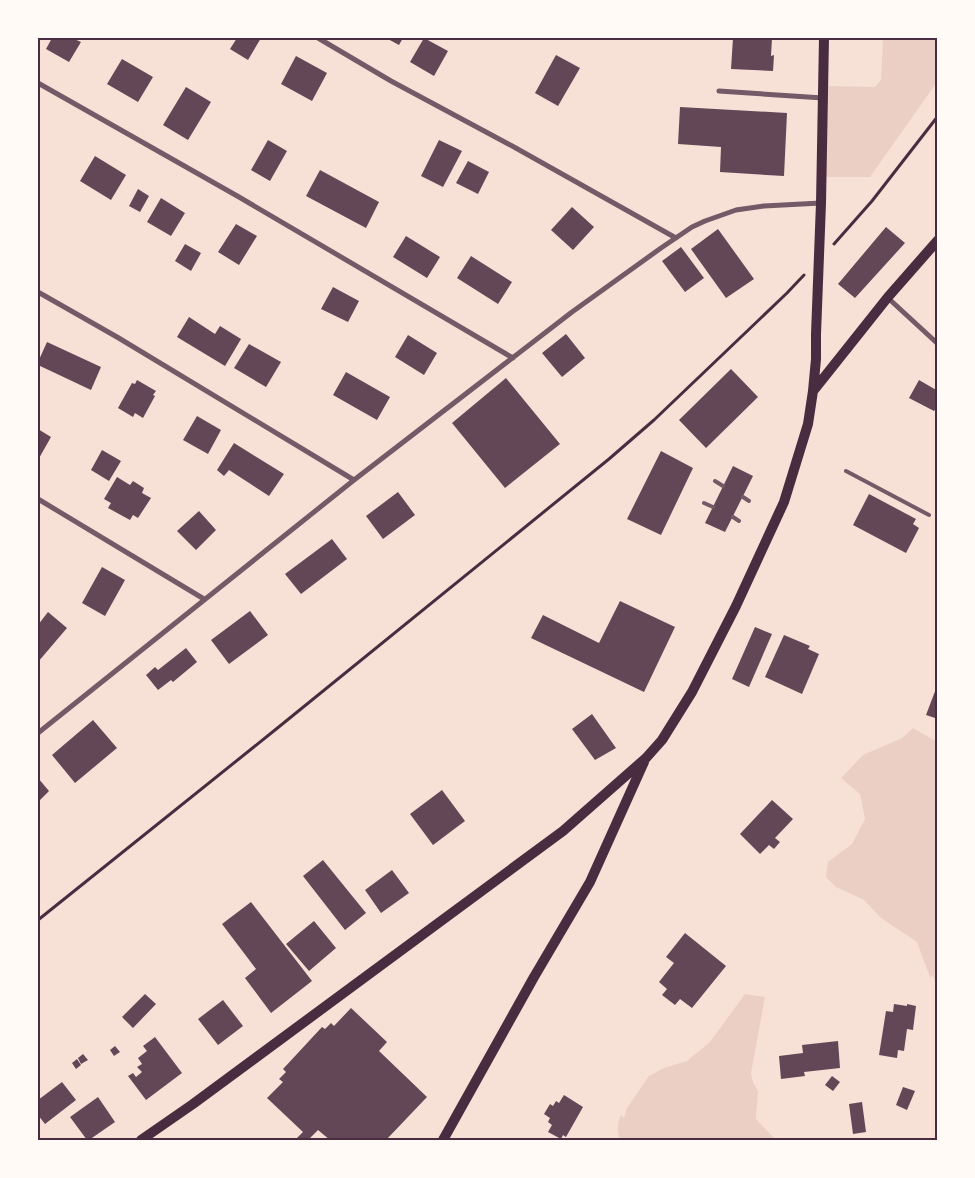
<svg xmlns="http://www.w3.org/2000/svg" width="975" height="1178" font-family="Quicksand,sans-serif">
  <style>
    .green { fill: #ebcfc5 }
    .building { fill: #644757 }
    .lines { fill: none; stroke-linecap: round; stroke-linejoin: round }
    .path { stroke: #4a2c40; stroke-width: 3 }
    .service { stroke: #755966; stroke-width: 4 }
    .minor { stroke: #755966; stroke-width: 5 }
    .secondary { stroke: #4a2c40; stroke-width: 10 }
    .neatline { fill: none; stroke: #4a2c40; stroke-width: 2 }
  </style>
  <rect width="100%" height="100%" fill="#f7e1d7"/>
  <path class="green" d="M883,38H896L900,39L902,38H937V82L870,177H826L827,86L875,87L881,80Z
    M913,728L937,742V986L933,976L930,977L917,942L881,918L864,900L836,887L826,877L828,862L852,844L865,819L860,794L841,778L863,755L902,738Z
    M745,994L765,997L751,1073L753,1082L758,1091L756,1119L774,1138H817L819,1140H620C617,1132 617,1123 621,1115L624,1118L627,1108L649,1076L664,1068L687,1061L710,1042Z"/>
  <path class="building" d="M52,38H72L81,42L69,62L46,49Z
    M237,38H261L248,60L230,49Z
    M386,38H403L399,45Z
    M424,38L448,51L434,76L410,62Z
    M733,38H772L771,56L774,55L773,71L731,69Z
    M556,55L580,68L558,106L535,93Z
    M296,56L327,73L312,101L281,84Z
    M122,59L153,77L138,102L107,84Z
    M186,87L211,102L188,140L163,125Z
    M680,107L787,113L784,176L720,172L721,147L678,144Z
    M268,140L287,151L270,181L251,170Z
    M439,140L462,151L443,187L421,176Z
    M95,156L126,175L111,200L80,181Z
    M468,161L489,172L478,194L456,183Z
    M320,170L379,202L366,228L306,196Z
    M138,189L149,196L140,212L129,206Z
    M161,198L185,213L171,236L147,222Z
    M572,207L594,227L573,250L551,230Z
    M236,224L257,236L239,265L218,252Z
    M886,227L905,243L855,298L838,284Z
    M718,229L754,279L726,298L691,249Z
    M406,236L440,257L427,278L393,257Z
    M185,244L201,253L191,271L175,261Z
    M681,247L704,278L685,292L662,261Z
    M471,256L512,282L498,304L457,278Z
    M333,287L359,301L348,322L321,309Z
    M189,317L215,334L220,326L241,339L225,366L177,337Z
    M566,334L585,358L562,377L542,353Z
    M408,335L437,353L424,375L395,357Z
    M47,342L101,367L91,390L38,365V362Z
    M249,344L281,362L266,387L234,368Z
    M731,369L758,397L706,448L679,420Z
    M346,372L390,397L377,420L333,395Z
    M506,378L560,444L505,488L452,423Z
    M137,380L156,391L153,395L155,396L143,418L135,413L133,417L118,408L132,383L135,384Z
    M919,380L938,391V405L934,411L909,398Z
    M197,416L221,430L208,454L183,440Z
    M38,429L51,437L38,460Z
    M234,443L284,474L269,496L229,470L224,476L217,470Z
    M102,450L121,461L109,481L91,470Z
    M661,451L693,468L661,535L627,519Z
    M733,466L753,476L725,532L705,523Z
    M117,477L130,485L133,481L144,488L142,493L151,498L138,518L133,515L130,520L108,508L111,503L104,499Z
    M398,492L415,515L383,539L366,516Z
    M869,494L916,519L913,524L919,528L906,553L853,525Z
    M199,511L216,530L196,550L177,531Z
    M332,539L347,559L301,594L285,574Z
    M102,567L125,580L105,616L82,603Z
    M620,601L675,627L644,692L531,638L543,615L599,643Z
    M250,611L268,635L229,664L211,640Z
    M48,612L67,628L38,662V625Z
    M755,627L772,634L749,687L732,679Z
    M784,635L810,646L808,649L819,654L802,694L765,677Z
    M186,648L197,662L173,682L171,680L158,690L146,675L155,667L158,670Z
    M937,686H938V719L926,715Z
    M592,714L616,748L595,760L572,729Z
    M93,720L117,748L75,783L52,755Z
    M38,778L49,791L38,802Z
    M442,790L465,821L433,845L410,814Z
    M772,800L793,819L775,838L780,842L774,849L769,845L760,854L740,834Z
    M323,860L366,913L345,930L303,876Z
    M392,870L409,893L381,913L365,890Z
    M251,902L312,981L271,1013L245,978L256,969L222,924Z
    M314,921L336,948L309,971L286,944Z
    M685,933L726,966L692,1008L680,999L675,1005L662,995L667,989L659,982L674,963L666,957Z
    M145,994L156,1004L133,1028L122,1017Z
    M223,1000L243,1026L218,1045L198,1019Z
    M894,1004L907,1006V1004L916,1006L913,1030L907,1029L904,1051L898,1050L897,1058L879,1055L886,1011L893,1012Z
    M351,1008L387,1042L379,1051L427,1097L386,1140H330L318,1130L308,1140H295L303,1132L267,1098L283,1082L279,1079L286,1072L283,1069L322,1027L325,1029L331,1023L334,1026Z
    M155,1037L182,1073L146,1100L128,1076L133,1073L136,1077L142,1072L137,1067L142,1064L138,1058L147,1051L143,1046Z
    M838,1041L840,1068L804,1072L805,1076L781,1079L779,1056L803,1053L802,1045Z
    M115,1046L120,1052L114,1056L110,1050Z
    M83,1054L88,1060L81,1064L78,1058Z
    M77,1059L81,1065L76,1069L72,1063Z
    M832,1076L840,1082L833,1091L825,1085Z
    M62,1082L76,1100L45,1124L38,1115V1100Z
    M903,1087L915,1091L907,1110L896,1105Z
    M564,1095L583,1107L566,1137L563,1135L561,1139L548,1132L552,1125L548,1122L550,1118L544,1114L550,1104L553,1106L556,1101L559,1103Z
    M98,1097L115,1122L89,1140H87L70,1117Z
    M862,1102L866,1132L853,1134L849,1104Z"/>
  <g class="lines">
    <path class="path" d="M834,244L872,201L938,116
      M38,920L275,730L609,459L654,420L787,293L804,275"/>
    <path class="service" d="M846,471L929,515
      M715,481L723,486
      M743,497L749,501
      M704,503L713,507
      M733,517L739,521"/>
    <path class="minor" d="M318,38L391,81L514,147L676,238
      M38,83L239,197L513,358
      M719,91L823,98
      M38,292L117,337L354,480
      M888,298L938,344
      M38,499L204,599
      M38,733L354,480L572,312L661,248L692,227L705,221L736,210L764,206L821,203"/>
    <path class="secondary" d="M814,390L888,297L938,240
      M141,1140L193,1104L563,831L646,758L662,740L692,692L736,606L784,502L808,424L813,391L816,359V334L821,203L824,38
      M443,1140L534,977L590,882L644,762"/>
  </g>
  <rect width="975" height="1178" fill="none" stroke="#fffaf5" stroke-width="78"/>
  <rect x="39" y="39" width="897" height="1100" class="neatline"/>
</svg>
